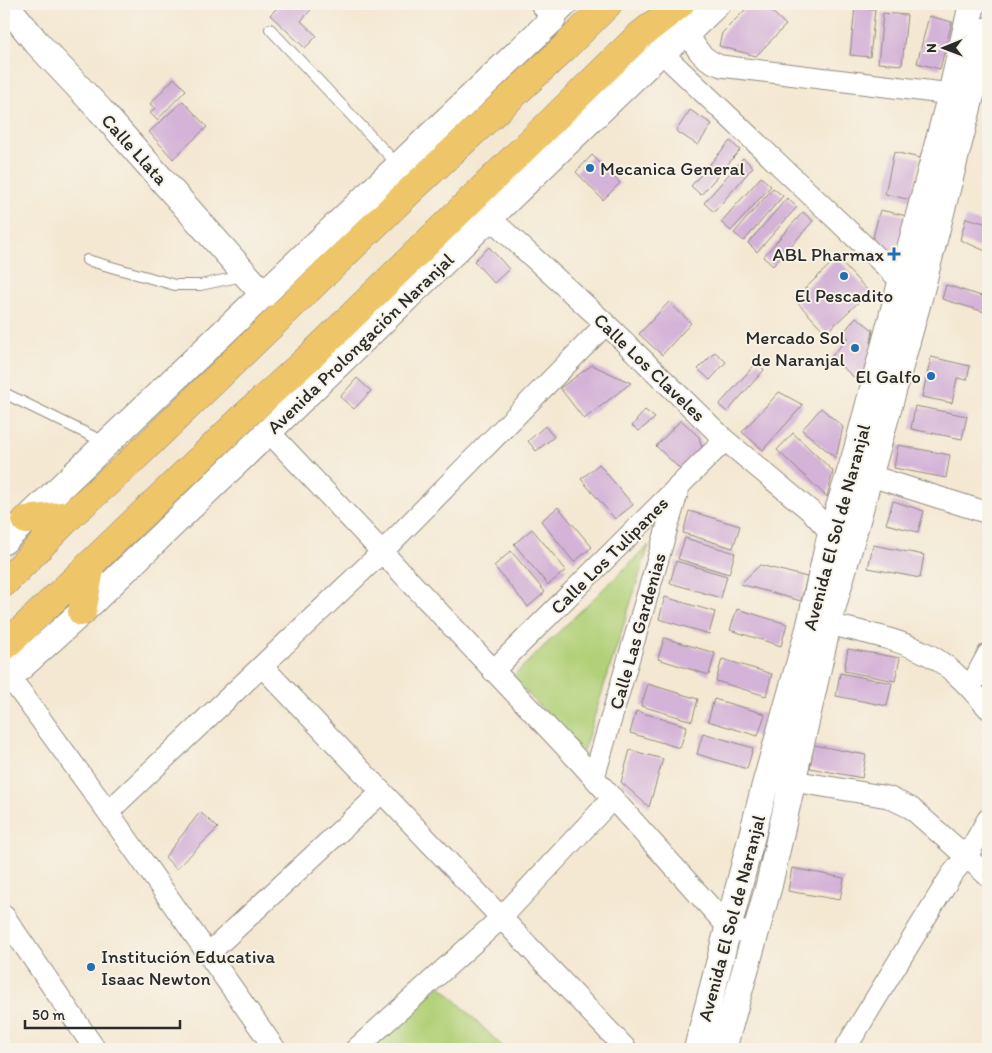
<svg xmlns="http://www.w3.org/2000/svg" width="992" height="1053" font-family="Itim,sans-serif">
  <style>
    .green { fill: #b1d077; stroke: #6e7e51 }
    .building { fill: #d4b3d8 }
    .lines { fill: none; stroke-linecap: round; stroke-linejoin: round }
    .service-casing { stroke: #908a7f; stroke-width: 12 }
    .minor-casing { stroke: #908a7f; stroke-width: 23 }
    .tertiary-casing { stroke: #908a7f; stroke-width: 28 }
    .primary-casing { stroke: #908a7f; stroke-width: 29 }
    .service { stroke: #fff; stroke-width: 10 }
    .minor { stroke: #fff; stroke-width: 21 }
    .tertiary { stroke: #fff; stroke-width: 26 }
    .primary { stroke: #eec569; stroke-width: 28 }
    .poi-dot { fill: #1f6fb2; stroke: #f7f3e8; stroke-width: 2 }
    .labels { text-anchor: middle; stroke-width: 4; stroke-linejoin: round; paint-order: stroke }
    .street-label { font-size: 19px; fill: #2b2b2b; stroke: #f7f3e8 }
    .poi-label { font-size: 19px; fill: #2b2b2b; stroke: #f7f3e8; text-anchor: end }
  </style>
  <rect width="100%" height="100%" fill="#f7f3e8"/>
  <filter id="ink" filterUnits="userSpaceOnUse"><feTurbulence type="fractalNoise" baseFrequency=".02" numOctaves="2"/><feDisplacementMap in="SourceGraphic" scale="10" xChannelSelector="R" yChannelSelector="G"/><feConvolveMatrix kernelMatrix="1 2 1 2 8 2 1 2 1" color-interpolation-filters="sRGB"/></filter>
  <filter id="wash" filterUnits="userSpaceOnUse"><feTurbulence type="fractalNoise" baseFrequency=".0096" numOctaves="4" result="noise"/><feDisplacementMap in="SourceGraphic" scale="20" xChannelSelector="R" yChannelSelector="G"/><feGaussianBlur stdDeviation="1.12" result="paint"/><feColorMatrix in="noise" values="0 0 0 0 0 0 0 0 0 0 0 0 0 0 0 0 0 1.4 0 .05"/><feComposite in="paint" operator="in"/></filter>
  <g filter="url(#wash)">
    <rect width="100%" height="100%" fill="#f4e8d3"/>
    <path class="green" d="M649,545L583,752L512,677Z
      M440,985L505,1049H370Z"/>
    <g id="blocks">
      <path class="building" d="M281,4H316L301,21L317,36L305,48L270,15Z
        M751,4H764L786,25L756,56L719,46L722,33Z
        M787,4H800L794,10Z
        M855,7L875,9L870,57L850,55Z
        M883,13L907,15L902,65L878,63Z
        M929,16L952,22L940,69L917,63Z
        M174,78L186,90L157,120L150,113L155,108L150,104Z
        M183,101L207,127L173,159L149,132Z
        M690,110L712,124L698,145L676,131Z
        M730,141L740,150L701,195L691,186Z
        M894,152L920,158L911,200L885,194Z
        M592,155L620,183L603,200L576,172Z
        M743,158L753,167L714,212L704,203Z
        M761,177L771,186L731,231L721,222Z
        M773,188L783,196L744,241L734,233Z
        M787,198L797,207L757,252L748,243Z
        M880,210L907,216L896,260L871,246Z
        M803,212L813,221L773,266L763,257Z
        M966,218L988,224V252L960,240Z
        M489,247L509,269L494,283L474,261Z
        M837,258L869,292L826,333L794,299Z
        M946,285L988,298V313L942,299Z
        M669,302L691,323L662,355L639,334Z
        M856,317L873,330L864,386L831,357L848,338L844,332Z
        M715,352L726,362L710,380L698,369Z
        M931,357L970,366L967,380L957,378L952,403L922,397Z
        M758,361L764,370L727,412L719,405Z
        M592,365L631,383L584,419L560,388Z
        M357,378L371,391L354,409L340,397Z
        M779,392L803,405L763,450L742,432Z
        M915,406L967,416L962,439L911,429Z
        M821,408L843,427L836,458L802,430Z
        M645,410L655,418L639,431L632,426Z
        M681,420L699,437L702,448L681,470L656,446Z
        M545,426L554,437L536,451L528,441Z
        M793,433L833,471L827,497L777,450Z
        M898,445L950,455L946,478L894,468Z
        M599,464L633,505L615,519L581,479Z
        M893,501L924,511L918,532L886,524Z
        M558,507L592,547L574,562L541,521Z
        M689,511L740,526L733,548L683,533Z
        M532,529L566,570L548,585L514,544Z
        M685,538L735,553L729,574L678,559Z
        M873,545L924,555L920,578L868,568Z
        M511,551L545,592L528,607L494,566Z
        M676,561L727,576L721,598L670,583Z
        M760,565L807,577L801,601L740,584Z
        M665,597L715,612L709,634L659,619Z
        M737,609L787,624L781,646L730,630Z
        M664,638L715,653L709,675L658,659Z
        M848,649L900,658L895,681L844,671Z
        M722,659L772,674L766,696L716,681Z
        M840,673L892,683L887,706L836,696Z
        M648,684L698,699L692,721L641,706Z
        M714,699L765,714L758,736L708,721Z
        M636,711L687,726L680,748L630,733Z
        M703,733L753,748L747,769L697,754Z
        M814,745L866,755L862,778L810,768Z
        M630,750L663,759L649,807L621,782Z
        M200,812L218,828L176,869L165,857Z
        M792,868L844,878L840,900L788,891Z"/>
    </g>
  </g>
  <g filter="url(#ink)">
    <use href="#blocks" fill-opacity="0" stroke="#908a7f" stroke-width="1"/>
    <g class="lines">
      <g class="service-casing">
        <path id="service" d="M270,29L398,165
          M87,260L175,285H200L243,276
          M4,393L106,443"/>
      </g>
      <g class="minor-casing">
        <path id="minor" d="M541,4L553,19L568,4
          M688,32C696,50 702,59 721,66L951,94
          M661,52L900,280
          M479,208L606,324L725,440L813,513L831,533
          M269,432L579,761L729,928L740,931
          M868,475L988,513
          M828,624C863,632 900,639 931,656C953,668 972,690 988,708
          M262,666L626,1049
          M493,671L725,440
          M9,676L108,812L275,1049
          M970,688L988,654
          M594,777L679,487
          M793,781L888,797L911,808L988,876
          M108,812L381,553L606,324
          M4,916L95,1049
          M208,954L382,792
          M356,1049L501,918L613,798
          M845,1049L952,874L967,856L988,819"/>
      </g>
      <g class="tertiary-casing">
        <path id="tertiary" d="M5,4L37,43L101,111L264,295
          M4,541L553,19
          M4,682L82,612L661,52L688,32L717,4
          M697,1049L765,785L809,629L831,533L856,453L951,94L972,4
          M723,1049L769,885L828,624L919,298L988,30"/>
      </g>
      <g class="primary-casing">
        <path id="primary" d="M26,520L71,515
          M4,583L71,515L127,465L413,188L564,48L608,4
          M82,612L91,564
          M4,647L248,413L312,355L639,36L680,4"/>
      </g>
      <use href="#service" class="service"/>
      <use href="#minor" class="minor"/>
      <use href="#tertiary" class="tertiary"/>
      <use href="#primary" class="primary"/>
    </g>
  </g>
  <g class="poi-dot">
    <circle cx="590" cy="168" r="5"/>
    <path d="M891.5 246.5h5v5h5v5h-5v5h-5v-5h-5v-5h5z"/>
    <circle cx="844" cy="276" r="5"/>
    <circle cx="855" cy="348" r="5"/>
    <circle cx="931" cy="376" r="5"/>
    <circle cx="91" cy="967" r="5"/>
  </g>
  <g class="labels">
    <g class="street-label">
      <text transform="translate(135 149) rotate(48)" y="7">Calle Llata</text>
      <text transform="translate(360 343) rotate(-44)" y="7">Avenida Prolongación Naranjal</text>
      <text transform="translate(650 367) rotate(44)" y="7">Calle Los Claveles</text>
      <text transform="translate(836 527) rotate(-75)" y="7">Avenida El Sol de Naranjal</text>
      <text transform="translate(609 555) rotate(-45)" y="7">Calle Los Tulipanes</text>
      <text transform="translate(637 631) rotate(-74)" y="7">Calle Las Gardenias</text>
      <text transform="translate(731 918) rotate(-75)" y="7">Avenida El Sol de Naranjal</text>
    </g>
    <g class="poi-label">
      <text x="600" y="175" text-anchor="start">Mecanica General</text>
      <text x="884" y="261">ABL Pharmax</text>
      <text x="844" y="302" text-anchor="middle">El Pescadito</text>
      <text x="845" y="344">Mercado Sol<tspan x="845" dy="22">de Naranjal</tspan></text>
      <text x="921" y="383">El Galfo</text>
      <text x="101" y="963" text-anchor="start">Institución Educativa<tspan x="101" dy="22">Isaac Newton</tspan></text>
    </g>
  </g>
  <rect width="992" height="1053" fill="none" stroke="#f7f3e8" stroke-width="20"/>
  <g transform="translate(944 48) rotate(269)" stroke="#f7f3e8" stroke-width="4" paint-order="stroke">
  <path d="M0-4L9 19L0 12L-9 19Z" fill="#2b2b2b"/>
  <text y="-8" font-size="14" font-weight="bold" text-anchor="middle" fill="#2b2b2b">N</text>
  </g>
  <path d="M25 1020v8h155v-8" fill="none" stroke="#2b2b2b" stroke-width="2.5"/>
  <text x="32" y="1020" font-size="15" fill="#2b2b2b" stroke="#f7f3e8" stroke-width="4" paint-order="stroke">50 m</text>
</svg>
